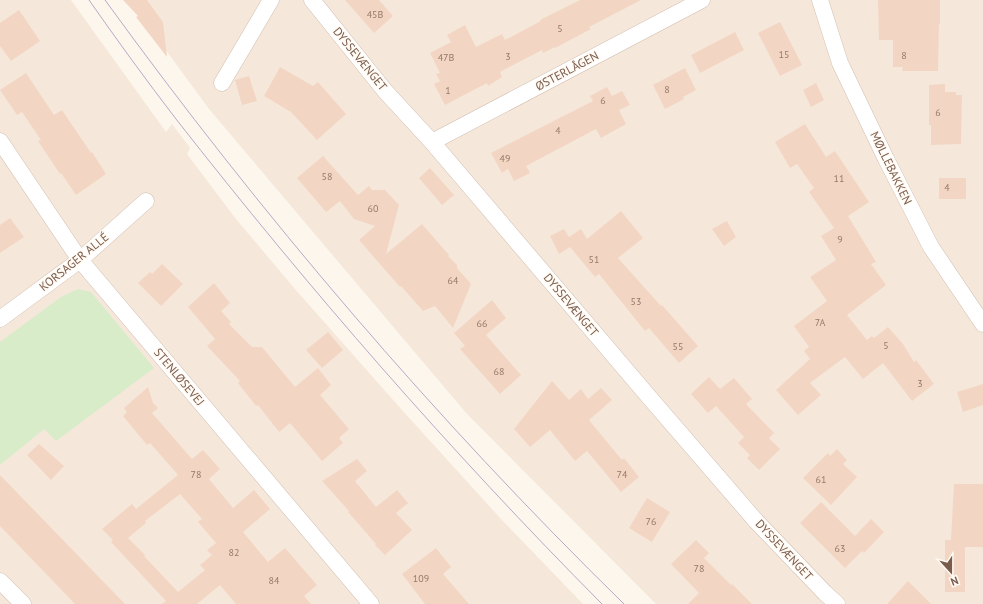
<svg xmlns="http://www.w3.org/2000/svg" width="983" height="604" font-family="'PT Sans',sans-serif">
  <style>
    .residential { fill: #f5e8da }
    .green { fill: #d8ecc9 }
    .building { fill: #f3d5c3; fill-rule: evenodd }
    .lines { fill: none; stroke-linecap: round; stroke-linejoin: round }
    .street-casing { stroke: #d1beb0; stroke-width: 17 }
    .street { stroke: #fff; stroke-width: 16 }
    .tram { stroke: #b9a8c9; stroke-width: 1 }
    .labels { text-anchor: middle; stroke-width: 3; stroke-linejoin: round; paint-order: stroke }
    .number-label { font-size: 10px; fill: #987a6a }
    .street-label { font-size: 12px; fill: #7a5c4d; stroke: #fffaf3 }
  </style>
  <rect width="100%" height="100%" fill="#fdf6ec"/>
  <path class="residential" d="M0,0H71L166,132L172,124L190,148L187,154L236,219L295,289L402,410L501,519L583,604H0Z
    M129,0H983V604H656L467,414L209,109Z"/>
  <path class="green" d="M78,289L91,292L154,368L56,441L44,429L0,465V342L61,297Z"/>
  <path class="building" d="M123,0H147L163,22L167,57L136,17L138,16Z
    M345,0H379L393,16L374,33Z
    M580,0H641L589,27L591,29L555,48V47L543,53L542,50L500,72L502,77L488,86L487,83L445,105L434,84L440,81L436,74L440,73L430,53L451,42L447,35L465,25L476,47L502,34L505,40L541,21L540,20Z
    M878,0H940V24H939L938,71H902L903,67H893V40H879Z
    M19,10L40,41L11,61L0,46V23Z
    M780,22L802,65L780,76L758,33Z
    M735,32L744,50L700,73L691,55Z
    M280,67L313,86L318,82L346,114L317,140L291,112L264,96Z
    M685,68L696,90L683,97L684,99L665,109L653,85Z
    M26,73L54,115L62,110L91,153L92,152L106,174L76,195L61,173L60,174L38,141L41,140L22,112L17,115L0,90Z
    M249,76L257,101L242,105L235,80Z
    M816,83L824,100L811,107L803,90Z
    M945,84V92H956V95H962L961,144L931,145V125H929V85Z
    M607,87L612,96L622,91L630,105L619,110L626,124L601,138L596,129L526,166L530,173L514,181L508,169L502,173L491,153L593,101L590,96Z
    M805,124L826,157L835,151L869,202L848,216L876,262L871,264L886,285L847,315L867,340L872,336L874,338L888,327L903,344L914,362L916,360L934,384L912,401L883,363L863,379L845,357L810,383L821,395L798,415L776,390L810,359L804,351L809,347L794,326L827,301L810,277L836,260L821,236L834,228L809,192L814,188L797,164L790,168L775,142Z
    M323,156L358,195L369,186L372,190H385L399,205L386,254L422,224L449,255L448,256L457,265V268L471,284L453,328L435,306L423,311L401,286L400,287L359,240L375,226L354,219L340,201L326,212L297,178Z
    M430,168L454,195L442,205L419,178Z
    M939,178H966V199H939Z
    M621,211L643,238L618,258L661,306L662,305L698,346L679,363L649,328L645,331L599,274L595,277L570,247L559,254L550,236L564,229L569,237L581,229L587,239Z
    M10,218L24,237L0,253V225Z
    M727,221L736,237L724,246L712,229Z
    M162,264L183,284L161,306L138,283L150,272L152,274Z
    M214,283L230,303L221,311L231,322L229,324L252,347H262L295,387L318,368L331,385L320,395L349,429L339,438L343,443L322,461L290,423L279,432L258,405L256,406L238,383L240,381L207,346L215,339L188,307Z
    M492,300L506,318L486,335L521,375L500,394L460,349L465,346L454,333Z
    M328,332L343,350L322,368L306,350Z
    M709,377L720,389L734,378L752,399L746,404L774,433L769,438L780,449L759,470L747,458L750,455L738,443L744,437L716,406L708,413L691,394Z
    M552,381L569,400L581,389L588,399L601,388L612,400L589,420L622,460L624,458L639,477L621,492L587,451L575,461L550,430L530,447L514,429Z
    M983,384V405L963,412L957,392Z
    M148,387L153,403L158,408L152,413L192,459L203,450L220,469L209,479L233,508L254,490L270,509L243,532L268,562L285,548L317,585L304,596L311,604H236L220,585L197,604H162L166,601L111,542L113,540L102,529L132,504L136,509L178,475L150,443L147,445L123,416L127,412L124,408ZM180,494L202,519L198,522L216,543L207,550L212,555L200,565L205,570L178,592L144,556L145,555L128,538L146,523L145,521Z
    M39,444L64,466L51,480L27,455Z
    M837,449L847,460L843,464L857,477L831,505L803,478L828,453L830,456Z
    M357,459L367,471L355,481L376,507L397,490L408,503L396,513L412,530L385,555L375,545L376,544L348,512L349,511L322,481Z
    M0,475L125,604H75L0,526Z
    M954,484H983V547H965V592H945V540H951Z
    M647,498L670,512L652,542L629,528Z
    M821,502L855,536L871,519L884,532L864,553L862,551L845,568L800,523Z
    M696,540L709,553L704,558L731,585L732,584L752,604H688L699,593L671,564Z
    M436,548L451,567L443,574L469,604H425L402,574Z
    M908,581L931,604H887Z"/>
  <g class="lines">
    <g class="street-casing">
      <path id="street" d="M312,0L385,91L432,142L649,397L756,521L825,593L837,604
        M820,0L840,63L886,159L931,247L983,324
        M222,83L271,0
        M0,141L80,260L371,604
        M432,142L702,0
        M0,319L80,260L146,201
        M0,581L23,604"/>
    </g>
    <use href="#street" class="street"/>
    <path class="tram" d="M89,0C117,40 146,80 176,119C309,289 450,451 602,604
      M105,0C261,215 434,418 624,604"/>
  </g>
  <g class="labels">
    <g class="number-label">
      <text x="375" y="18">45B</text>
      <text x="560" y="32">5</text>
      <text x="784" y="58">15</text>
      <text x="904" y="59">8</text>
      <text x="508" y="60">3</text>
      <text x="446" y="61">47B</text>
      <text x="667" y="93">8</text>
      <text x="448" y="94">1</text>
      <text x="603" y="104">6</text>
      <text x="938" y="116">6</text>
      <text x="558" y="134">4</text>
      <text x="505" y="162">49</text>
      <text x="327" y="180">58</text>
      <text x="839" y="182">11</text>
      <text x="947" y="191">4</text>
      <text x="373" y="212">60</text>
      <text x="840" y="243">9</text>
      <text x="594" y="263">51</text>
      <text x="453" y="284">64</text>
      <text x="636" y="305">53</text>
      <text x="820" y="326">7A</text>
      <text x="482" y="327">66</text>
      <text x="886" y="349">5</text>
      <text x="678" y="350">55</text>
      <text x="499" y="375">68</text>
      <text x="920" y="387">3</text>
      <text x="196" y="478">78</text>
      <text x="622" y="478">74</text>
      <text x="821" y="483">61</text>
      <text x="651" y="525">76</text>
      <text x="840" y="552">63</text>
      <text x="234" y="556">82</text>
      <text x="699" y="572">78</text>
      <text x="421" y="582">109</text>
      <text x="274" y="584">84</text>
    </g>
    <g class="street-label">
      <text transform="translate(360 59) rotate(51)" y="4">DYSSEVÆNGET</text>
      <text transform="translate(567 71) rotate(-28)" y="4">ØSTERLÅGEN</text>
      <text transform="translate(891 168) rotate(64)" y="4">MØLLEBAKKEN</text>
      <text transform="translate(74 262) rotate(-39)" y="4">KORSAGER ALLÉ</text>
      <text transform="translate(571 305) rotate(50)" y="4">DYSSEVÆNGET</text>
      <text transform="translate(179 377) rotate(50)" y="4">STENLØSEVEJ</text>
      <text transform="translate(784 550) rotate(47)" y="4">DYSSEVÆNGET</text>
    </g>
  </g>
  <g transform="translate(951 572) rotate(159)" stroke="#fffaf3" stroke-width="3" paint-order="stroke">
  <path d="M0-3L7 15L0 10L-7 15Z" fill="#7a5c4d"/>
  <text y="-6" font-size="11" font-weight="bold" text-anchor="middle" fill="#7a5c4d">N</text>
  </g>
</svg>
